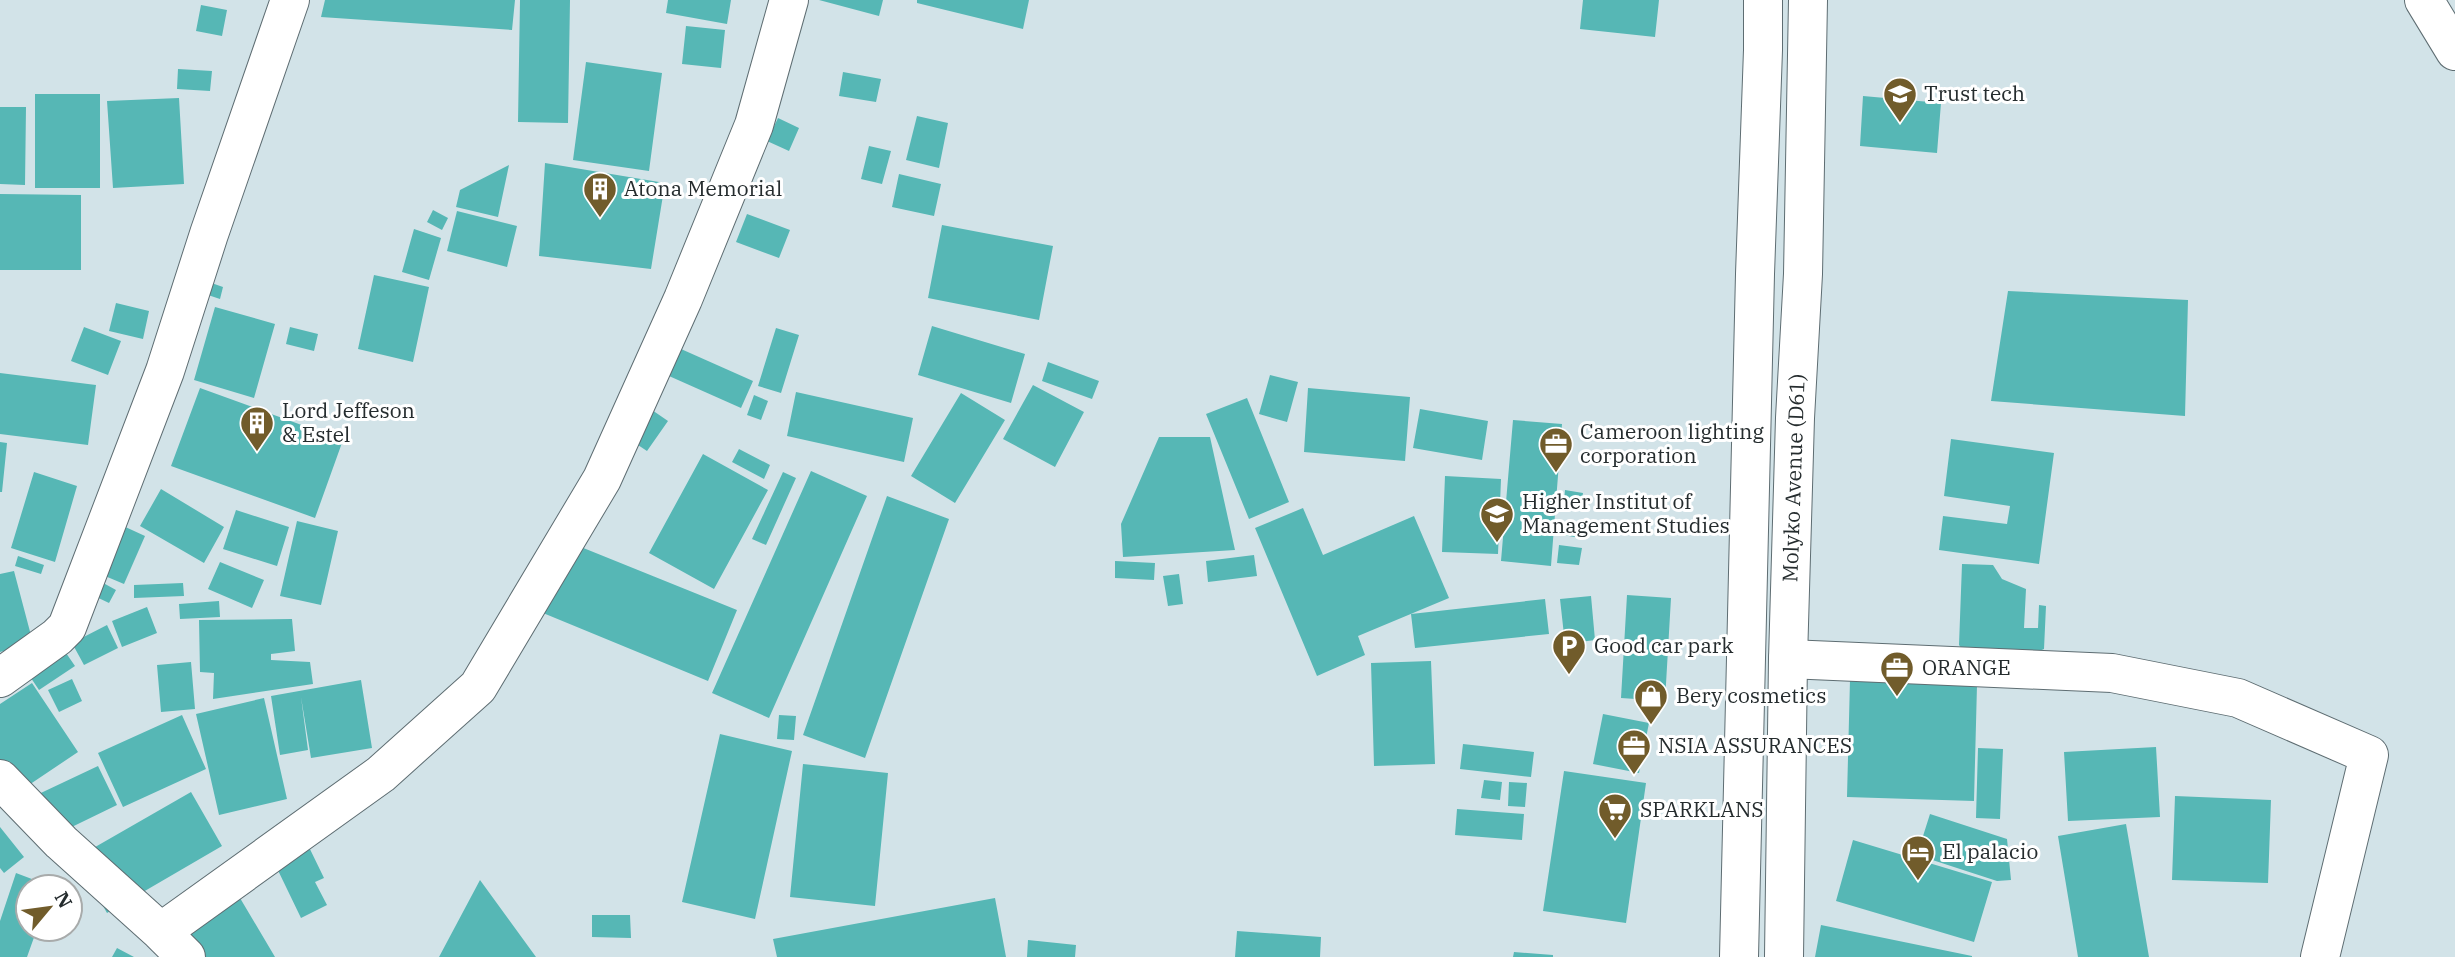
<svg xmlns="http://www.w3.org/2000/svg" width="2455" height="957" font-family="'IBM Plex Serif',serif">
  <style>
    .building { fill: #56b7b5 }
    .lines { fill: none; stroke-linecap: round; stroke-linejoin: round }
    .minor-casing { stroke: #5e6d72; stroke-width: 40 }
    .highway-casing { stroke: #5e6d72; stroke-width: 40 }
    .minor { stroke: #fff; stroke-width: 38 }
    .highway { stroke: #fff; stroke-width: 38 }
    .labels { text-anchor: middle; stroke-width: 6; stroke-linejoin: round; paint-order: stroke }
    .poi-label { font-size: 21px; fill: #252c2e; stroke: #fff; text-anchor: start }
    .street-label { font-size: 21px; fill: #252c2e; stroke: #fff }
  </style>
  <rect width="100%" height="100%" fill="#d2e3e8"/>
  <path class="building" d="M325,0H515L512,30L321,17Z
    M520,0H570L568,123L518,122Z
    M668,0H731L727,24L666,13Z
    M819,0H883L879,16Z
    M917,0H1029L1023,29L917,3Z
    M1583,0H1659L1655,37L1580,29Z
    M201,5L227,10L222,36L196,31Z
    M686,26L725,30L721,68L682,64Z
    M586,62L662,73L649,171L573,160Z
    M178,69L212,71L210,91L177,89Z
    M843,72L881,79L876,102L839,96Z
    M35,94H100V188H35Z
    M1863,96L1941,103L1937,153L1860,146Z
    M179,98L184,184L113,188L107,101Z
    M0,107H26L25,185L0,184Z
    M917,116L948,123L939,168L906,160Z
    M778,118L799,128L789,151L767,141Z
    M869,146L891,151L882,184L861,179Z
    M545,163L665,183L651,269L539,256Z
    M509,165L498,217L456,207L460,190Z
    M899,174L941,184L934,216L892,207Z
    M0,194L81,195V270H0Z
    M433,210L448,218L442,230L427,222Z
    M457,211L517,226L507,267L447,251Z
    M747,214L790,230L779,258L736,242Z
    M942,225L1053,246L1039,320L928,298Z
    M414,229L441,238L429,280L402,272Z
    M374,275L429,287L413,362L358,349Z
    M197,278L223,287L220,299L193,290Z
    M2008,291L2188,300L2185,416L1991,401Z
    M116,303L149,311L143,339L109,331Z
    M215,307L275,324L254,398L194,380Z
    M932,326L1025,354L1011,403L918,375Z
    M84,327L121,341L108,375L71,361Z
    M290,327L318,334L314,351L286,344Z
    M776,328L799,335L781,393L758,386Z
    M681,349L753,381L741,408L669,376Z
    M1048,362L1099,381L1092,399L1042,381Z
    M0,373L96,385L88,445L0,434Z
    M1270,375L1298,382L1287,422L1259,414Z
    M1033,385L1084,412L1055,467L1003,439Z
    M200,388L343,440L315,518L171,466Z
    M1308,388L1410,397L1405,461L1304,452Z
    M796,392L913,418L904,462L787,436Z
    M961,393L1005,420L955,503L911,476Z
    M754,395L768,401L761,420L747,415Z
    M1247,398L1289,502L1249,519L1206,414Z
    M1420,409L1488,421L1482,460L1413,448Z
    M652,410L668,421L647,451L632,441Z
    M1513,420L1562,424L1551,566L1501,561Z
    M1159,437H1210L1235,550L1123,557L1121,524Z
    M1951,439L2054,453L2039,564L1939,550L1943,516L2007,524L2010,506L1944,496Z
    M0,442L7,443L2,492H0Z
    M739,449L770,465L764,479L732,462Z
    M703,454L768,490L714,589L649,553Z
    M811,471L867,496L769,718L712,693Z
    M34,472L77,486L55,562L11,548Z
    M783,472L796,478L766,545L752,539Z
    M1445,476L1501,479L1498,554L1442,552Z
    M161,489L224,527L204,563L140,526Z
    M1565,490L1583,493L1581,506L1564,503Z
    M887,496L949,519L865,758L803,735Z
    M1303,508L1323,555L1414,516L1449,598L1358,636L1365,655L1317,676L1255,528Z
    M236,510L289,527L277,566L223,549Z
    M108,519L145,536L124,584L86,568Z
    M297,521L338,531L321,605L280,596Z
    M1565,521L1588,524L1586,539L1563,535Z
    M571,543L737,610L708,681L543,613Z
    M1559,545L1582,548L1579,565L1557,563Z
    M1254,555L1257,576L1208,582L1206,561Z
    M18,556L44,565L41,574L15,566Z
    M1115,561L1155,563L1154,580L1115,578Z
    M220,562L264,580L252,608L208,589Z
    M1962,564L1993,565L2002,579L2026,589L2024,628H2038L2039,605L2046,606L2044,649L2021,659L1969,658L1959,645Z
    M14,571L33,643L0,652V574Z
    M1179,574L1183,604L1168,606L1163,576Z
    M96,579L116,590L109,603L88,593Z
    M183,583L184,596L134,598V585Z
    M1627,595L1671,598L1665,701L1621,698Z
    M1591,596L1595,640L1565,644L1560,599Z
    M1545,599L1549,634L1415,648L1411,614Z
    M219,601L220,617L180,619L179,604Z
    M147,607L157,633L122,647L112,621Z
    M292,619L295,651L271,654V660L310,662L313,684L213,699L214,673L200,672L199,620Z
    M107,625L118,648L84,665L72,643Z
    M66,653L75,666L39,690L31,678Z
    M1431,661L1435,764L1374,766L1371,663Z
    M191,662L195,709L161,712L157,665Z
    M72,679L82,701L59,712L48,690Z
    M361,680L372,748L311,758L301,697L308,750L280,755L271,696Z
    M1850,680L1977,685L1974,801L1847,797Z
    M32,683L78,752L8,799L0,787V704Z
    M264,698L287,799L219,815L196,714Z
    M1603,714L1649,723L1639,773L1593,764Z
    M182,715L206,769L123,807L98,753Z
    M779,715L796,716L794,740L777,739Z
    M720,734L792,751L755,919L682,902Z
    M1463,744L1534,752L1531,777L1460,769Z
    M2156,747L2160,817L2068,821L2064,752Z
    M1978,748L2003,749L2000,819L1976,818Z
    M803,764L888,773L875,906L790,897Z
    M98,766L117,805L45,840L26,800Z
    M1564,771L1646,783L1626,923L1543,911Z
    M1484,780L1502,782L1500,800L1481,798Z
    M1509,782L1527,783L1525,807L1508,806Z
    M191,792L222,846L107,913L76,858Z
    M2175,796L2271,800L2268,883L2172,880Z
    M1457,809L1524,814L1522,840L1455,835Z
    M1930,814L2007,839L2011,880L1997,881L1917,855Z
    M2126,824L2149,957H2078L2058,836Z
    M0,827L24,857L4,873L0,868Z
    M1853,840L1992,882L1974,942L1836,901Z
    M307,843L324,878L315,882L327,905L301,918L273,860Z
    M16,873L53,887H28V929H37L27,957H0V921Z
    M480,880L536,957H439Z
    M240,898L275,957H196L181,933Z
    M995,898L1006,957H777L773,939Z
    M592,915H630L631,938L592,937Z
    M1821,925L1972,956V957H1815Z
    M1237,931L1321,937L1320,957H1235Z
    M1028,940L1076,945L1075,957H1027Z
    M117,948L134,957H112Z
    M1514,952L1553,955V957H1513Z"/>
  <g class="lines">
    <g class="minor-casing">
      <path id="minor" d="M2424,0L2455,51
        M1788,659L2112,673L2238,698L2369,755L2320,957
        M0,678L57,637L67,627L165,371L209,234L290,0
        M0,779L61,842L161,932
        M186,957L161,932L381,774L478,687L602,479L683,299L754,125L789,0"/>
    </g>
    <g class="highway-casing">
      <path id="highway" d="M1739,957L1755,274L1763,50V0
        M1784,957L1788,659L1795,418L1803,274L1808,0"/>
    </g>
    <use href="#minor" class="minor"/>
    <use href="#highway" class="highway"/>
  </g>
  <defs>
    <g id="university-pin" transform="scale(1.75)"><path d="M0 17L-7.5 6A9.5 9.5 0 1 1 7.5 6Z" fill="#715c2b" stroke="#fff"/><path d="M0-5L7-2L0 1L-7-2ZM-4 1L0 2.5L4 1V4Q0 6-4 4Z" fill="#fff"/></g>
    <g id="building-pin" transform="scale(1.75)"><path d="M0 17L-7.5 6A9.5 9.5 0 1 1 7.5 6Z" fill="#715c2b" stroke="#fff"/><path d="M-4-6H4V6H1V3H-1V6H-4ZM-2.5-4.3h1.7v1.8h-1.7ZM.8-4.3h1.7v1.8H.8ZM-2.5-1h1.7V.8h-1.7ZM.8-1h1.7V.8H.8Z" fill="#fff"/></g>
    <g id="office-pin" transform="scale(1.75)"><path d="M0 17L-7.5 6A9.5 9.5 0 1 1 7.5 6Z" fill="#715c2b" stroke="#fff"/><path d="M-6-3h4V-5.5h4V-3h4V5H-6ZM-1-4.5V-3h2v-1.5ZM-6 0V1H6V0Z" fill="#fff"/></g>
    <g id="school-pin" transform="scale(1.75)"><path d="M0 17L-7.5 6A9.5 9.5 0 1 1 7.5 6Z" fill="#715c2b" stroke="#fff"/><path d="M0-5L7-2L0 1L-7-2ZM-4 1L0 2.5L4 1V4Q0 6-4 4Z" fill="#fff"/></g>
    <g id="parking-pin" transform="scale(1.75)"><path d="M0 17L-7.5 6A9.5 9.5 0 1 1 7.5 6Z" fill="#715c2b" stroke="#fff"/><path d="M-3.5-5.5H1a3.5 3.5 0 0 1 0 7H-1V5.5H-3.5ZM-1-3.4V-.6H.8a1.4 1.4 0 0 0 0-2.8Z" fill="#fff"/></g>
    <g id="shop-pin" transform="scale(1.75)"><path d="M0 17L-7.5 6A9.5 9.5 0 1 1 7.5 6Z" fill="#715c2b" stroke="#fff"/><path d="M-5-2.5h2.3a2.7 3.5 0 0 1 5.4 0H5L5.5 6h-11ZM-1.5-2.5h3a1.5 2.3 0 0 0-3 0Z" fill="#fff"/></g>
    <g id="supermarket-pin" transform="scale(1.75)"><path d="M0 17L-7.5 6A9.5 9.5 0 1 1 7.5 6Z" fill="#715c2b" stroke="#fff"/><path d="M-6-5.5h2.5l.6 2H6L4.5 2H-2.5L-4.4-4H-6ZM-1.5 3.2a1.3 1.3 0 1 0 .1 0ZM3 3.2a1.3 1.3 0 1 0 .1 0Z" fill="#fff"/></g>
    <g id="hotel-pin" transform="scale(1.75)"><path d="M0 17L-7.5 6A9.5 9.5 0 1 1 7.5 6Z" fill="#715c2b" stroke="#fff"/><path d="M-6-4.5h1.5V1H6V5H4.5V3h-9V5H-6ZM-4 0a1.8 1.8 0 1 1 3.6 0ZM.5 0V-2.5h3Q6-2.5 6 0Z" fill="#fff"/></g>
  </defs>
  <g fill-rule="evenodd">
    <use href="#university-pin" x="1900" y="94"/>
    <use href="#building-pin" x="600" y="189"/>
    <use href="#building-pin" x="257" y="423"/>
    <use href="#office-pin" x="1556" y="444"/>
    <use href="#school-pin" x="1497" y="514"/>
    <use href="#parking-pin" x="1569" y="646"/>
    <use href="#office-pin" x="1897" y="668"/>
    <use href="#shop-pin" x="1651" y="696"/>
    <use href="#office-pin" x="1634" y="746"/>
    <use href="#supermarket-pin" x="1615" y="810"/>
    <use href="#hotel-pin" x="1918" y="852"/>
  </g>
  <g class="labels">
    <g class="poi-label">
      <text x="1924" y="101">Trust tech</text>
      <text x="624" y="196">Atona Memorial</text>
      <text x="282" y="418">Lord Jeffeson<tspan x="282" dy="24">&amp; Estel</tspan></text>
      <text x="1580" y="439">Cameroon lighting<tspan x="1580" dy="24">corporation</tspan></text>
      <text x="1522" y="509">Higher Institut of<tspan x="1522" dy="24">Management Studies</tspan></text>
      <text x="1594" y="653">Good car park</text>
      <text x="1922" y="675">ORANGE</text>
      <text x="1676" y="703">Bery cosmetics</text>
      <text x="1658" y="753">NSIA ASSURANCES</text>
      <text x="1640" y="817">SPARKLANS</text>
      <text x="1942" y="859">El palacio</text>
    </g>
    <g class="street-label">
      <text transform="translate(1794 478) rotate(-88)" y="7">Molyko Avenue (D61)</text>
    </g>
  </g>
  <g transform="translate(49 908) rotate(61)"><circle r="33" fill="#ffffff" stroke="#a8abab" stroke-width="2"/>
  <path d="M0-5L12 26L0 18L-12 26Z" fill="#715c2b"/>
  <text y="-10" font-size="19" font-weight="bold" text-anchor="middle" fill="#252c2e">N</text>
  </g>
</svg>
